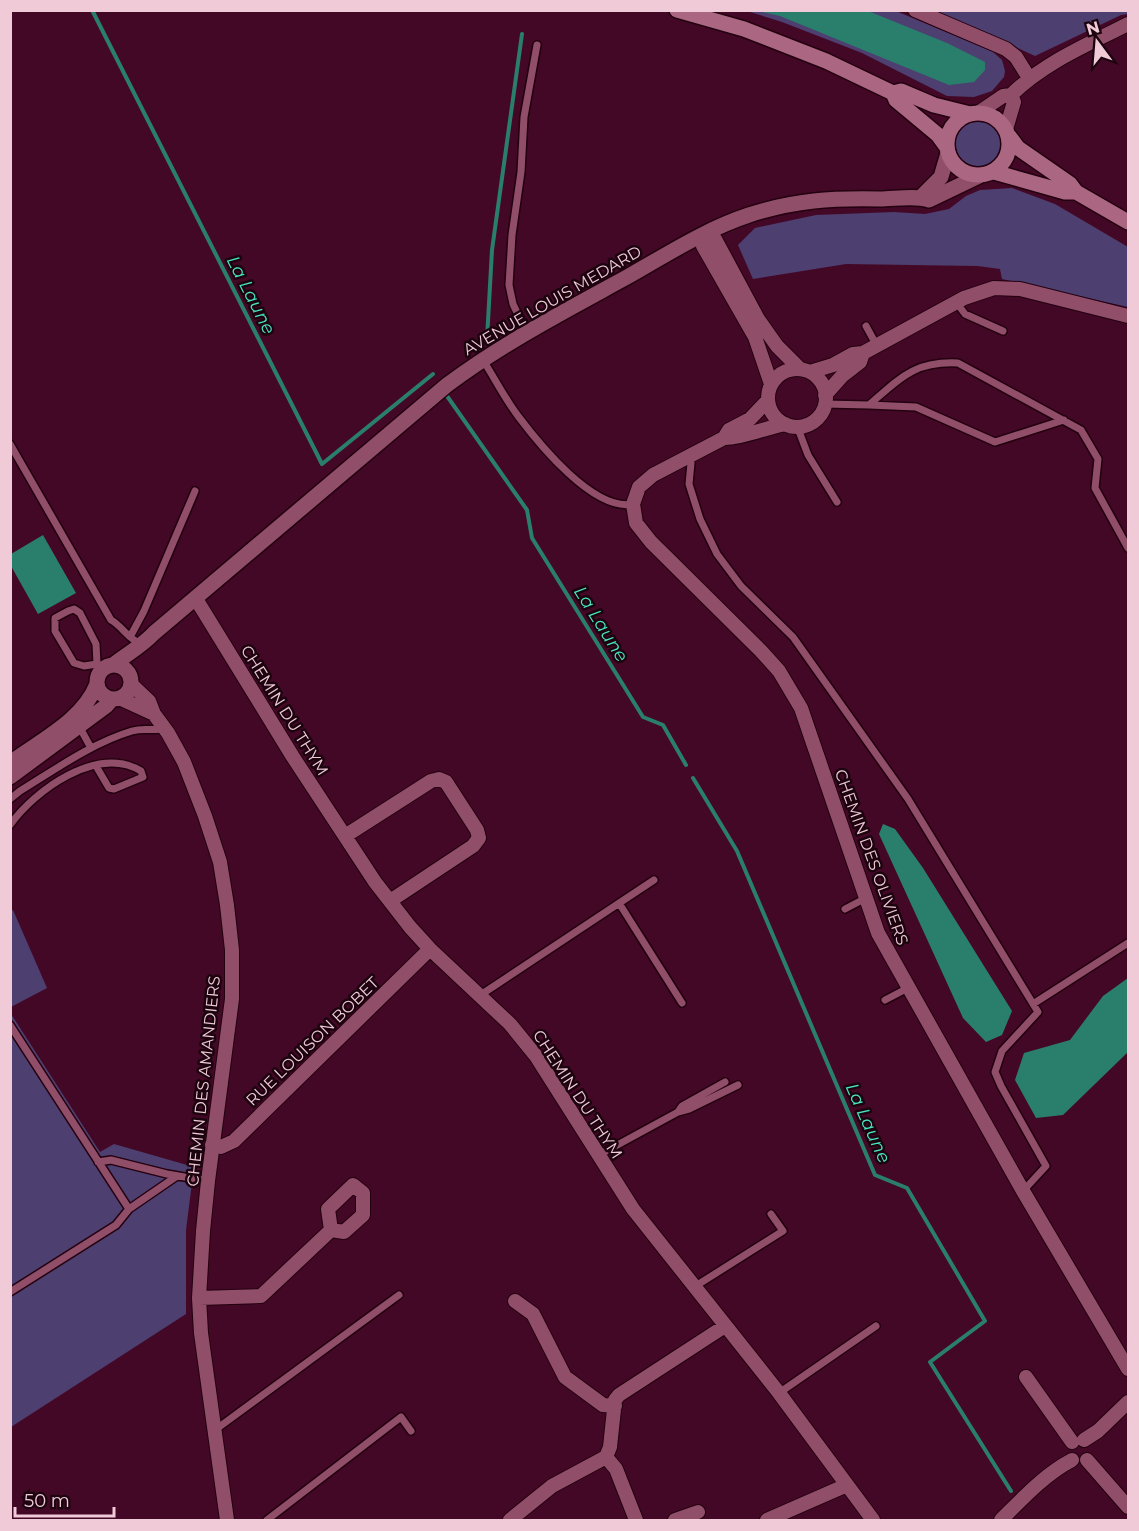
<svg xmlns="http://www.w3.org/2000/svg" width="1139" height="1531" font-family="Montserrat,sans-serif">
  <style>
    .green { fill: #4d3f70 }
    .water { fill: #2a7f6c }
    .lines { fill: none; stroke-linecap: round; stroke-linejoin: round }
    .stream { stroke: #2a7f6c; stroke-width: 4 }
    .service-casing { stroke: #23000f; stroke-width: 10 }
    .minor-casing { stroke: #23000f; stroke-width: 16 }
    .tertiary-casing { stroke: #23000f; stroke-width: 18 }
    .secondary-casing { stroke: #23000f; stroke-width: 18 }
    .service { stroke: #904e69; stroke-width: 7 }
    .minor { stroke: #904e69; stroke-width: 14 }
    .tertiary { stroke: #904e69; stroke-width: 15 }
    .secondary { stroke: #ab6782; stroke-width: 15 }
    .labels { text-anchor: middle; stroke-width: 5; stroke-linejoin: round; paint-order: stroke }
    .street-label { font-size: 16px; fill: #f1cad8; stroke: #1c040f }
    .water-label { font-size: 18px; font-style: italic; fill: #4ae6c4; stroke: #1c040f }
  </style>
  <rect width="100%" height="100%" fill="#440827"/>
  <path class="green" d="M1128,10V14L1121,15L1035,56L936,11Z
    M747,11H896L993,52L1002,60L1005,71L1004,77L992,91L974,97L947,96L862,53L782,22Z
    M953 143a25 25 0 1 1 50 0a25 25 0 1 1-50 0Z
    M1012,188L1055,204L1128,247V307L1002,279L1000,269L978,266L846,264L753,279L738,245L755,228L816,215L894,212L925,214L949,209L966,196L980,190Z
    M13,910L47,988L11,1007L10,912Z
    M11,1014L100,1152L114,1144L194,1167L186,1230V1314L11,1427Z"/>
  <path class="water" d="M758,11H868L947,43L985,62V70L974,82L949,85L780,16Z
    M43,535L76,593L38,614L11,566V554Z
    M883,824L895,829L923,868L1012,1011L1002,1035L986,1042L963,1018L879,834Z
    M1128,978V1052L1063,1115L1036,1118L1015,1080L1024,1053L1070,1040L1103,996Z"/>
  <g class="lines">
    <path class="stream" d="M92,10L322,464L433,374
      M487,339L492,250L522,34
      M447,396L527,510L532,538L643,717L663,725L686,765
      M693,778L737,851L875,1175L907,1188L985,1321L930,1362L1011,1491"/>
    <g class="service-casing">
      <path id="service" d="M956,302L965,314L1003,331
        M866,326L877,346
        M526,332L513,304L509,285L512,235L521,172L524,117L537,45
        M483,360C495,379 505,399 518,416C539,444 594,512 633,504
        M825,404L869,405C900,378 914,361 958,363L1081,430L1098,459L1095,488L1128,548
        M869,405L916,407L995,442L1064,420
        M797,426L808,455L837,502
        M10,444L111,620C122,626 129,640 140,643
        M688,456L691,463L689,484L700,519L717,554L741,586L793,637L908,799L1038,1012L1002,1051L995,1072L1001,1086L1046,1166L1023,1191
        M130,637L144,611L195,491
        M97,664L84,666L74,663L55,631V618L68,611L74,609L80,613L96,644L97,664L103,669
        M79,726L91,748
        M10,799L20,791C56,769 92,743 132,731C146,727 154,732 164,728
        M10,825C35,790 97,745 141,771L143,777L114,789L109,788L96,766
        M619,903L682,1003
        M845,909L866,898
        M479,996L654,880
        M885,1000L908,988
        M1033,1004L1128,943
        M10,1025L129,1209
        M678,1112L682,1106L725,1082
        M599,1155L678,1112L689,1109L738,1085
        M98,1162L111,1160L167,1174L208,1181
        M694,1287L783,1231L771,1214
        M10,1292L116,1225L129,1209L177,1176
        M779,1393L876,1326
        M215,1430L399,1295
        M267,1520L401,1417L411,1431"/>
    </g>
    <g class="minor-casing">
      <path id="minor" d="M915,10L1006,49L1016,57L1029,78
        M1011,95C1045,62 1087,45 1128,24
        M978,113L1003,96L1011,95
        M1006,129L1014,102L1011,95
        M768 398a29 29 0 1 1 58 0a29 29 0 1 1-58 0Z
        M810,372L833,365L853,354L863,353L964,298L994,288L1020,289L1128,316
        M771,384L755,337L703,246L705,234L715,239L758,319L777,346L800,369
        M825,395L842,376L860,362L863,353
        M785,424C768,427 740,439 724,438L653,475L639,487L633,504L636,523L651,542L761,651L779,671L801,708L878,933L1023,1191L1128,1369
        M724,438L729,430L750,419L768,400
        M196,599L293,757L375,882L410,927L430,949L510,1024L536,1056L633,1209L779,1393L873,1520
        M131,684L149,701L154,714L168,733L184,762L205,816L220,862L227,905L232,950V999L208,1181L203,1231L199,1298L201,1333L227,1520
        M119,698L154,714
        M345,836L431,781L439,779L446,782L477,830L479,838L473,846L390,901
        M212,1145L221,1147L234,1141L430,949
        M199,1298L261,1296L331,1230L328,1209L353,1185L363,1193V1215L344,1232L331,1230
        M515,1301L533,1314L565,1377L603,1405L615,1406
        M1026,1377L1072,1442
        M1084,1440L1098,1431L1128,1402
        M606,1457L616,1469L636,1520
        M1087,1460L1128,1507
        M510,1520L552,1486L606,1457L610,1447L615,1400L619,1395L725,1326
        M675,1520L698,1512
        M767,1520L847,1485
        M1001,1520C1022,1499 1045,1474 1072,1460"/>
    </g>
    <g class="tertiary-casing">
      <path id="tertiary" d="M921,197L941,177L948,153
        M113,665C127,654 142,646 154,633L447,385C503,343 565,311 627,277C666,255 706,229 749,215C795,200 832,198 880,199C894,199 916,195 929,200L979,176
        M97 682a17 17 0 1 1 34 0a17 17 0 1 1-34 0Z
        M10,763C41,740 83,720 97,684
        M10,777L106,706L112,699"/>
    </g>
    <g class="secondary-casing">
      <path id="secondary" d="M677,10L744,29L826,61L893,93L901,91L934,105L970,114
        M893,93L896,100L938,135L946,146
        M947 144a31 31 0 1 1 62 0a31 31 0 1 1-62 0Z
        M1009,136L1018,148L1070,184L1076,192L1128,222
        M994,172L1065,192H1076"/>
    </g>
    <use href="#service" class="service"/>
    <use href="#minor" class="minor"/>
    <use href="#tertiary" class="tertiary"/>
    <use href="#secondary" class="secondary"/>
  </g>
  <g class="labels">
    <g class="street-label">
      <text transform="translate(552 300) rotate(-30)" y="6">AVENUE LOUIS MEDARD</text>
      <text transform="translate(285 710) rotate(58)" y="6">CHEMIN DU THYM</text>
      <text transform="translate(872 857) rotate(70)" y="6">CHEMIN DES OLIVIERS</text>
      <text transform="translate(312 1041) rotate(-44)" y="6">RUE LOUISON BOBET</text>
      <text transform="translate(203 1081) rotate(-84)" y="6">CHEMIN DES AMANDIERS</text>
      <text transform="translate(578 1094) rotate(57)" y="6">CHEMIN DU THYM</text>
    </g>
    <g class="water-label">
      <text transform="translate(251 295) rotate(63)" y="6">La Laune</text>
      <text transform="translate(601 624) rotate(58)" y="6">La Laune</text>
      <text transform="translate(868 1123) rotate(66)" y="6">La Laune</text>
    </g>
  </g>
  <rect width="1139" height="1531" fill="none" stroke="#f1cad8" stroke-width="24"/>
  <g transform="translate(1097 42) rotate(344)" stroke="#1c040f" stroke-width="4.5" paint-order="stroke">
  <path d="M0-4.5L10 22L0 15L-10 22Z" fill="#f1cad8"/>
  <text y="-9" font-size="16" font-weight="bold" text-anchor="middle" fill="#f1cad8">N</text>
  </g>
  <path d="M15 1507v9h99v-9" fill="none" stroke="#f1cad8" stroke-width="3"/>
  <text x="24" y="1507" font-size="18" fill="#f1cad8" stroke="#1c040f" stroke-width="4.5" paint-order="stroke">50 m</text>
</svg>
